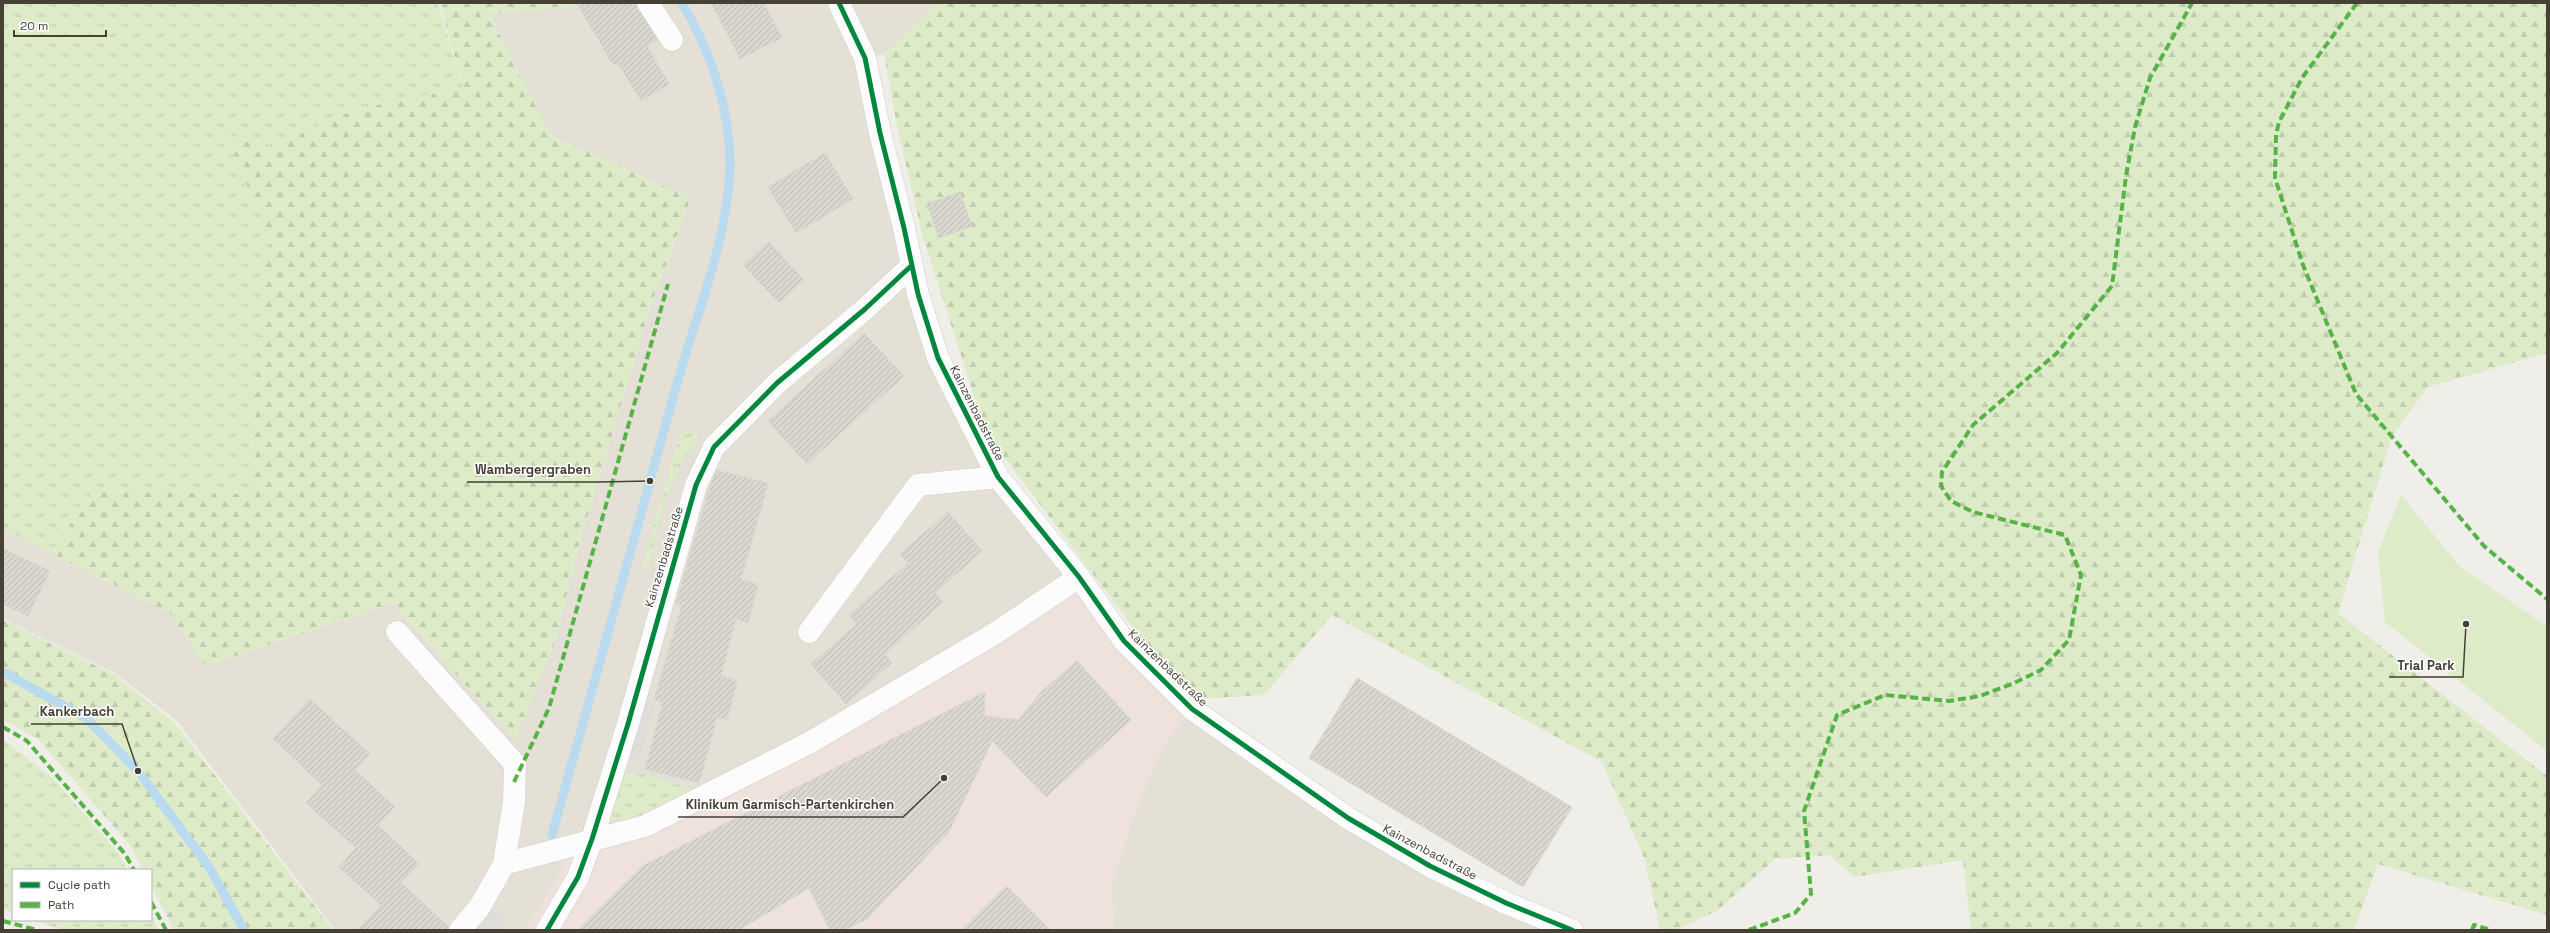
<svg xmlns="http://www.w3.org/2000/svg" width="2550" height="933" font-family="'Space Grotesk',sans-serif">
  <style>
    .residential { fill: #e4e0d6 }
    .medical { fill: #efe2dd }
    .grass { fill: url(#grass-tufts) }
    .forest { fill: url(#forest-firs) }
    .garden { fill: #ddebc9 }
    .parking { fill: #dfddd9 }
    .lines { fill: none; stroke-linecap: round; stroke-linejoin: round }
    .stream { stroke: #b9daef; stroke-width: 9 }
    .building { fill: url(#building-hatch); stroke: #d8d5cf }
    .minor-casing { stroke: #ceccc7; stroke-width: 23 }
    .minor { stroke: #fdfcfc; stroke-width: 22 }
    .quiet { stroke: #57b346; stroke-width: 4; stroke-dasharray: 8 4; stroke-linecap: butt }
    .cycleway-casing { stroke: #fff; stroke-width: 8 }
    .cycleway { stroke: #00873e; stroke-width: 5 }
    .labels { text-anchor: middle; stroke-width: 3; stroke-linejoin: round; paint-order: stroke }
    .street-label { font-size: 12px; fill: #464035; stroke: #fff }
    .leader { fill: none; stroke: #464035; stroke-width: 1.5 }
    .callout-dot { fill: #464035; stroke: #fff; stroke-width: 1.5 }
    .callout-label { font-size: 13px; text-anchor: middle; font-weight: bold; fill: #464035; stroke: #fff; stroke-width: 3; stroke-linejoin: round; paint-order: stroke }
  </style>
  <defs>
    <pattern id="grass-tufts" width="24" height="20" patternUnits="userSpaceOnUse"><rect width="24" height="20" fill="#ddebc9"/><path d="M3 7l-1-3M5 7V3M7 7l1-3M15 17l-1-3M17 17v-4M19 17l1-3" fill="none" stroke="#bfcbad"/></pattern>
    <pattern id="forest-firs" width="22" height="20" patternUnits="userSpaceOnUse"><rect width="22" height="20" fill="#ddebc9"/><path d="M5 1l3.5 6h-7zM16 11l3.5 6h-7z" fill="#bfcbad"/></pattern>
    <pattern id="building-hatch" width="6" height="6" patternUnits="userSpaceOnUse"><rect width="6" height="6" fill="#dad7d1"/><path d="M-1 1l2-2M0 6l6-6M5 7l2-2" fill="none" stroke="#bcbab4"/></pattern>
  </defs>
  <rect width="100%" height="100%" fill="#f0eee9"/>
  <path class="residential" d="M575,3H937L884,54L865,58L918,294L998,477L1079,577L645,826L579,829L562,872L525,930H335L177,721L116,674L3,619V528L171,614L205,666L393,603L514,739L554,645L581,537L652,302L691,198L550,135L489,14L574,7Z
    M1192,709L1348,818L1572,930H1114L1111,887L1136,809L1162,748Z"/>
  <path class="medical" d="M1079,577L1192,709L1162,748L1136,809L1111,887L1114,930H525L562,872L579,829L646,826Z"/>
  <path class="grass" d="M3,3H438L463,88L357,109L265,149L224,133L272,236L260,321L249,494L93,491L51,553L3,528Z
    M682,429L697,432C698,445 688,453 682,464C663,494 656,534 648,569H642L669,469Z
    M3,740L52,777L119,854L127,870H13V913L3,910Z
    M622,774H645L693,789L682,798L626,824L608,818Z
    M151,915L159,930H63L33,920H151Z"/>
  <path class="forest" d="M440,3H575L574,7L489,14L550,135L691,198L652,302L581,537L554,645L515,740L393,603L205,666L171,614L51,553L93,491L249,494L260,321L271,236L224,133L265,149L357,109L463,88Z
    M937,3H2547V353L2428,387L2392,436L2338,613L2547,776V915L2378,864L2354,930H1971L1963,860L1854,877L1830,855L1775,859L1718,910L1677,930H1660L1645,860L1602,762L1332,615L1264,695L1188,700L986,433L922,234L897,126L884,54Z
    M3,620L115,675L175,723L333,930H174L151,885V870H143L130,845L38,739L3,720Z"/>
  <path class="garden" d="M2401,495L2461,568L2547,626V751L2385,622L2378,552Z"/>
  <path class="parking" d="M641,701L656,705L639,760L624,756Z
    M490,908L506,919L498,930H474Z"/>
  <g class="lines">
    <path class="stream" d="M3,672L86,718L138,771L209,867L244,930
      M552,835C593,686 635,536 676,387C696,314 727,244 730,168C731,110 711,52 682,3"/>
  </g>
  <path class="building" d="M577,3H636L657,40L647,46L669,84L641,101L618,63L613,65Z
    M711,3H764L782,38L740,59Z
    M825,153L853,199L796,233L768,187Z
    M960,192L972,226L939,238L927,204Z
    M769,242L804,280L779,303L743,265Z
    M864,333L904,376L807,464L768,421Z
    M717,470L768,483L741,580L758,584L748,623L736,619L721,676L737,681L727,720L717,717L699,783L645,769L663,702L654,700L682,605L676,603L711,483Z
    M948,512L982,551L935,593L943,602L885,654L892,663L846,704L811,664L857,624L849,615L908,563L900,554Z
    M3,549L50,571L28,616L3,604Z
    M1077,661L1131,720L1046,797L992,741L949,832L867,919L844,930H830L809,888L739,930H578L644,865L985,692L984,716L1018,720L1042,691Z
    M1357,678L1572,807L1523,887L1309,758Z
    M310,699L370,754L355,770L395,807L378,825L419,864L401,883L448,926V930H358L381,905L339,867L356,848L306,803L322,785L273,739Z
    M1007,886L1050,930H961Z"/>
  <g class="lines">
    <g class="minor-casing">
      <path id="minor" d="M648,3L672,40
        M839,3L865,58L880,133L904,228L918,294L938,358L998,477L1079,577L1124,641L1192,709L1348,818L1430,866L1506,903L1572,930
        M397,632L515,764L514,802L504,864
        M809,632L918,485L998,477
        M460,930L479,908L504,864L645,826L809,743L994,634L1079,577
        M547,930L578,877L592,839L628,724L696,485L714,447L777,383L865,309L911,266"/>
    </g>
    <use href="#minor" class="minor"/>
    <path class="quiet" d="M2357,3L2302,78L2279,122L2276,135L2275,178L2303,265L2356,394L2484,546L2547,599
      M3,727L27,741L125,854L134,870
      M514,782L549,708L668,284
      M151,902L166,930
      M3,921L37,930
      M1749,930L1795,913L1811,894L1804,811L1837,715L1885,695L1949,701L1980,696L2012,684L2041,670L2069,640L2081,575L2065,535L1973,512L1951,501L1941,486L1942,472L1973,425L2057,353L2112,286L2126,176L2135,127L2150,78L2192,3
      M2472,930L2474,925L2491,930"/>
    <g class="cycleway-casing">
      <path id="cycleway" d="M839,3L865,58L880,133L904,228L918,294L938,358L998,477L1079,577L1124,641L1192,709L1348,818L1430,866L1506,903L1572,930
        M547,930L578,877L592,839L628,724L696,485L714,447L777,383L865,309L911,266"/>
    </g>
    <use href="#cycleway" class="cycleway"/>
  </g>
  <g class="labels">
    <g class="street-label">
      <text transform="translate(977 413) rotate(63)" y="4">Kainzenbadstraße</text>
      <text transform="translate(664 557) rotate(-73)" y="4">Kainzenbadstraße</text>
      <text transform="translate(1168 668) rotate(44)" y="4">Kainzenbadstraße</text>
      <text transform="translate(1430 852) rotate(28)" y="4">Kainzenbadstraße</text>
    </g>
  </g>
  <path class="leader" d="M650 481L599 482H467M2466 624L2463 677H2389M138 771L122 724H31M944 778L903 817H678"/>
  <g class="callout-dot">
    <circle cx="650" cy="481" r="4"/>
    <circle cx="2466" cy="624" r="4"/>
    <circle cx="138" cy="771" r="4"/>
    <circle cx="944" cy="778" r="4"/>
  </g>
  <g class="callout-label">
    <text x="533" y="474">Wambergergraben</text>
    <text x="2426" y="670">Trial Park</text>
    <text x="77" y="716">Kankerbach</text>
    <text x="790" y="809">Klinikum Garmisch-Partenkirchen</text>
  </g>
  <rect width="2550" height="933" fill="none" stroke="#464035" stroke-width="8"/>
  <rect x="12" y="869" width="140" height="52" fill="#ffffff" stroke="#b5b3ae"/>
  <rect x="20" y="882" width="20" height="6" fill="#00873e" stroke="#b5b3ae"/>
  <text x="48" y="889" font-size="12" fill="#464035">Cycle path</text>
  <rect x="20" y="902" width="20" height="6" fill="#57b346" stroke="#b5b3ae"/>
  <text x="48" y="909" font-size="12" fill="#464035">Path</text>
  <path d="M14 30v6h92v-6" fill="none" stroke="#464035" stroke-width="2"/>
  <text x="20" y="30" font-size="12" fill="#464035" stroke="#ffffff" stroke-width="3" paint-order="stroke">20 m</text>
</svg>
